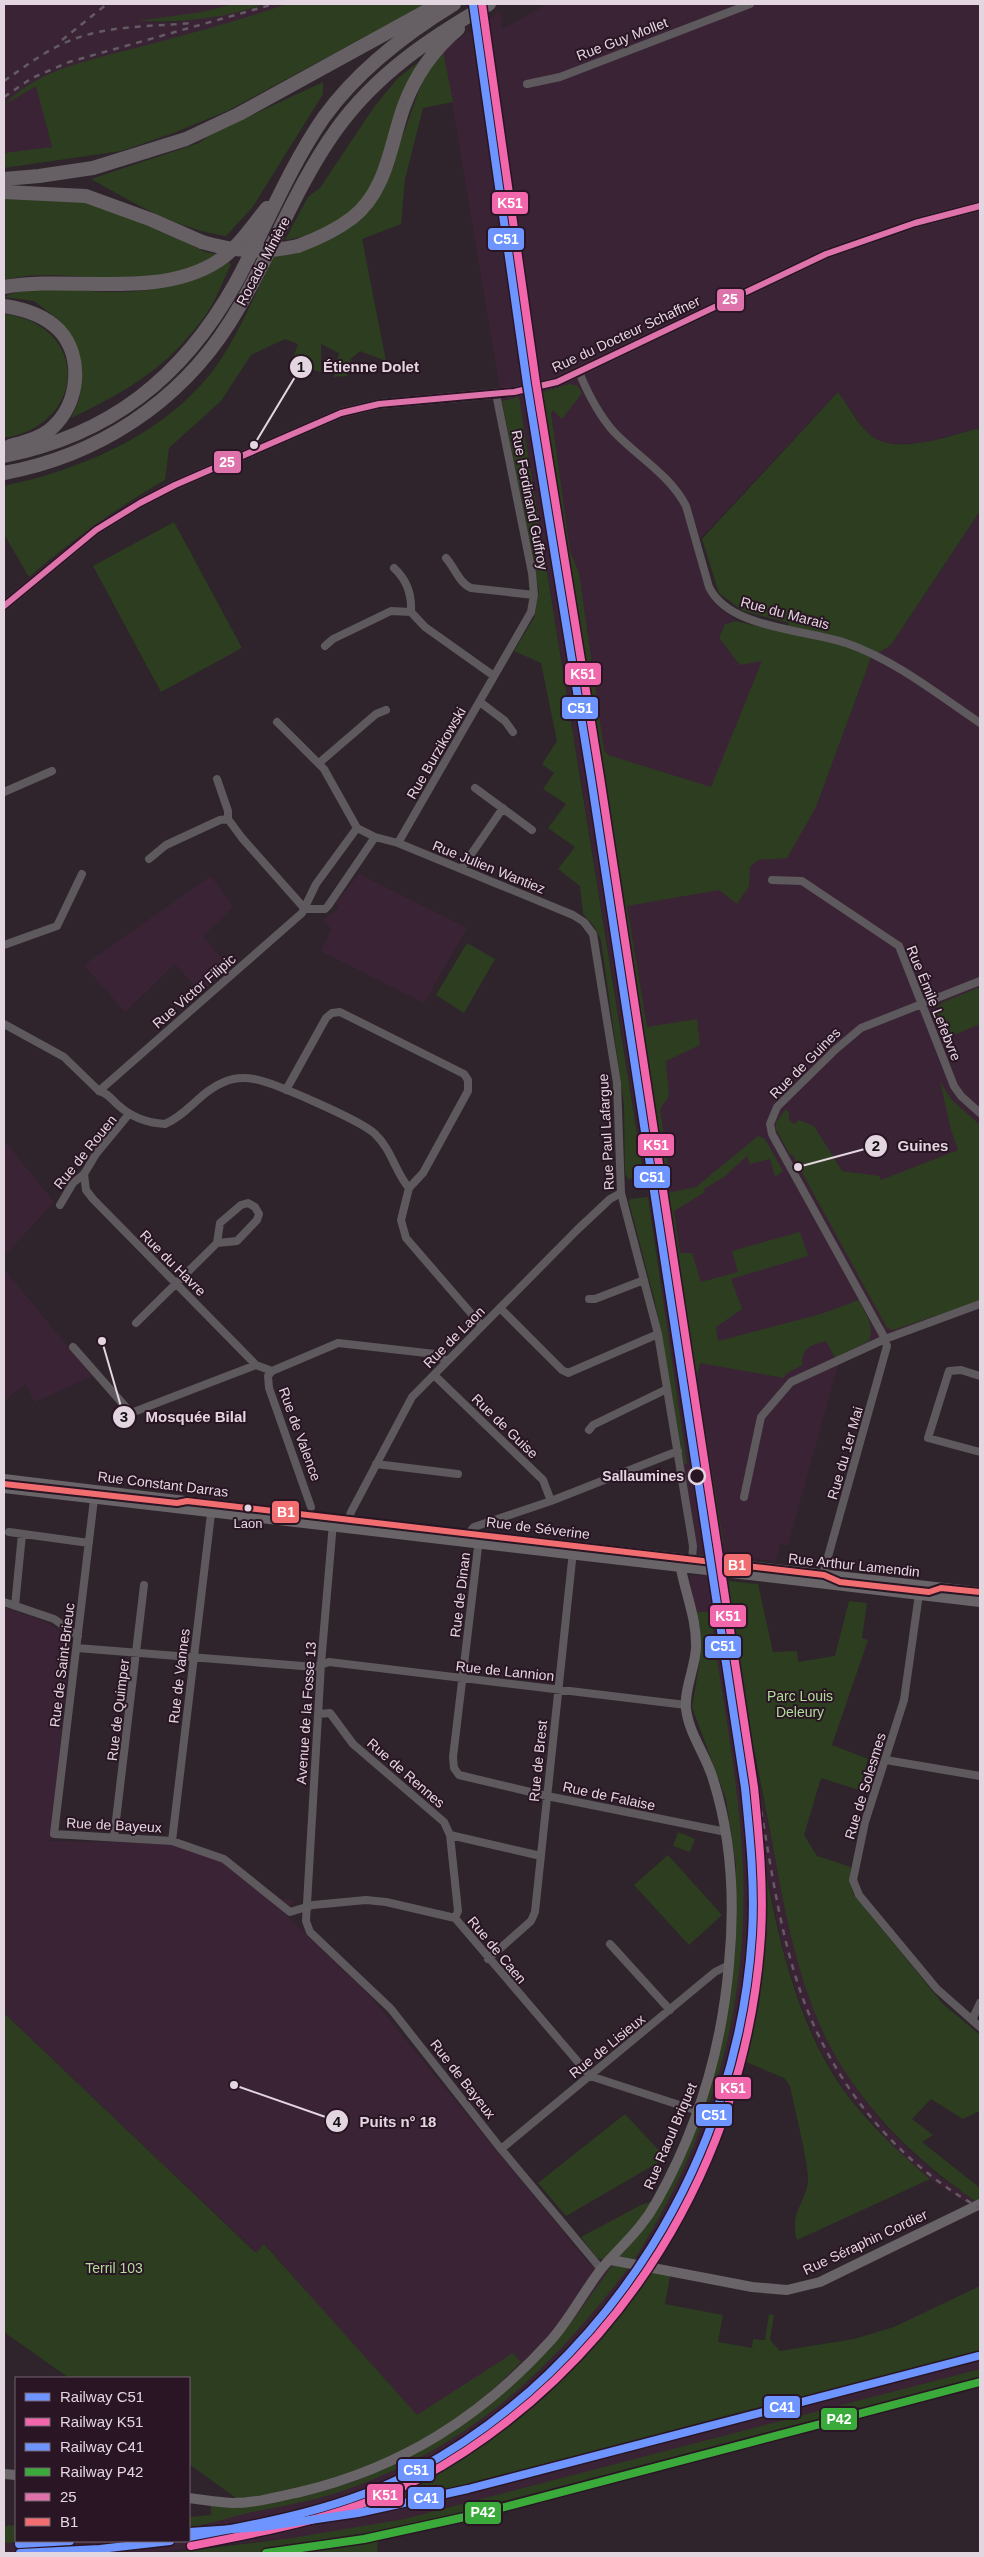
<svg xmlns="http://www.w3.org/2000/svg" width="984" height="2557" font-family="Arial,sans-serif">
  <style>
    .built { fill: #3b2336 }
    .green { fill: #2c3d20 }
    .lines { fill: none; stroke-linecap: round; stroke-linejoin: round }
    .street { stroke: #5d595c; stroke-width: 8 }
    .secondary { stroke: #696468; stroke-width: 10 }
    .highway { stroke: #665f63; stroke-width: 14 }
    .rail { stroke: #635b61; stroke-width: 2.5; stroke-dasharray: 6 6; stroke-linecap: butt }
    .highway-bridge { stroke: #665f63; stroke-width: 14 }
    .bus-1-casing { stroke: #291524; stroke-width: 10 }
    .bus-2-casing { stroke: #291524; stroke-width: 10 }
    .bus-1 { stroke: #dd73aa; stroke-width: 6 }
    .bus-2 { stroke: #f16d6f; stroke-width: 6 }
    .rail-1-casing { stroke: #291524; stroke-width: 11 }
    .rail-2-casing { stroke: #291524; stroke-width: 11 }
    .rail-3-casing { stroke: #291524; stroke-width: 11 }
    .rail-4-casing { stroke: #291524; stroke-width: 11 }
    .rail-1 { stroke: #6e94ff; stroke-width: 8 }
    .rail-2 { stroke: #f266ac; stroke-width: 8 }
    .rail-3 { stroke: #6e94ff; stroke-width: 8 }
    .rail-4 { stroke: #3aab3a; stroke-width: 8 }
    .stop-dot { fill: #291524; stroke: #e4d6e0; stroke-width: 2.5 }
    .bus-dot { fill: #e4d6e0; stroke: #291524; stroke-width: 2 }
    .labels { text-anchor: middle; stroke-width: 4; stroke-linejoin: round; paint-order: stroke }
    .bus-label { font-size: 13px; fill: #e4d6e0; stroke: #291524 }
    .street-label { font-size: 14px; fill: #e4d6e0; stroke: #291524 }
    .stop-label { font-size: 14px; font-weight: bold; fill: #e4d6e0; stroke: #291524; text-anchor: end }
    .park-label { font-size: 14px; fill: #b1dd99; stroke: #291524 }
    .leader { fill: none; stroke: #e4d6e0; stroke-width: 2 }
    .callout-dot { fill: #e4d6e0; stroke: #291524; stroke-width: 2 }
    .mark-label { font-size: 15px; text-anchor: middle; font-weight: bold; fill: #111 }
    .callout-label { font-size: 15px; text-anchor: middle; font-weight: bold; fill: #e4d6e0; stroke: #291524; stroke-width: 4; stroke-linejoin: round; paint-order: stroke }
    .line-badge { stroke: #291524; stroke-width: 2 }
    .badge-label { font-size: 14px; text-anchor: middle; font-weight: bold; fill: #fff }
  </style>
  <rect width="100%" height="100%" fill="#2f242c"/>
  <path class="built" d="M4,4H233L201,12L141,21L172,23L244,11L265,4H286L253,16L61,70L30,84L4,104L36,85L52,147L8,153H4Z
    M547,4H980V428L921,443L886,444L868,434L838,392L694,545L709,597L716,605L736,621L785,634L763,660L749,695L816,807L871,658L891,645L980,511V1308L900,1337L838,1365L788,1545L781,1543L776,1561L717,1556L733,1655L780,1883L857,2090L882,2122L908,2149L937,2175L980,2204V2212L930,2179L901,2155L847,2094L820,2049L800,2002L784,1952L752,1805L760,1895L758,1952L737,2068L712,2143L644,2276L613,2317L586,2346L529,2400L488,2432L414,2477L343,2506L294,2520L295,2523L363,2512L487,2485L980,2354V2369L491,2498L364,2528L292,2538L149,2553H4V2526L16,2525V2541H189V2517L211,2515V2505L326,2490L356,2481L402,2461L436,2442L265,2244L257,2253L4,2013V1607L49,1623L71,1640L50,1841L174,1844L223,1856L275,1898L293,1900L286,1915L369,1995L590,2265L606,2272L642,2231L704,2101L723,2038L736,1935V1866L726,1799L692,1707L699,1666L700,1630L691,1594L690,1575L702,1576L655,1302L659,1284L662,1283L519,397L502,401L443,50L500,11L503,29Z
    M359,874L467,928L424,1003L321,951L332,929L323,920L336,911L339,907L336,903Z
    M211,876L233,907L203,936L229,967L201,992L175,964L125,1012L84,965Z
    M4,1140L54,1202L4,1256Z
    M4,1269L92,1376L35,1402L25,1384L4,1401Z"/>
  <path class="green" d="M233,4H265C223,19 181,23 137,21L201,12Z
    M286,4H426L227,111L171,134L121,151L4,168V153L52,147L36,86L4,105C38,68 96,59 143,46C191,33 239,21 286,4Z
    M443,50L453,102L423,108L405,179L401,224L362,239L386,361L360,351L351,359L347,376L334,377L339,353L321,344V372L291,364L298,344L285,339L251,355L221,401L169,448L165,480C116,508 72,540 29,577L4,534V486C84,469 171,432 219,362C241,329 256,292 273,257L299,252L386,183L425,73Z
    M425,57C414,84 403,112 392,139C384,159 377,180 364,198C347,222 313,236 285,240L308,197L320,188L374,107L398,78Z
    M323,82V94L252,208L226,236C177,229 134,203 91,179L199,143L210,135Z
    M4,194L80,199L167,233L205,252L217,254C205,260 192,269 179,273C123,290 61,265 4,280Z
    M226,261L231,264C223,280 217,299 207,313C170,366 128,391 71,418L79,400L81,384L71,336L59,320L34,301L4,297C33,283 74,291 106,292C152,293 187,285 226,261Z
    M4,314C90,325 88,424 4,438Z
    M570,384L578,386L582,393L562,419L553,410L551,413L570,551L579,573L604,750L608,755L711,787L762,661L740,665L719,638L725,624L736,621L785,633L789,623L743,611L719,593L702,539L838,392C848,405 856,422 868,433C892,458 951,435 980,428V511L891,645L871,658L816,807L787,858L758,860L750,867L749,886L737,904L719,890L627,906L647,1027L697,1019L700,1045L666,1061L669,1096L660,1109L669,1173L654,1175L532,395Z
    M519,397L644,1177L628,1179L625,1172L624,1105L601,940L594,926L583,914L580,886L558,869L575,847L548,828L566,804L543,789L554,773L542,764L557,741L541,663L514,651L534,618L539,592L502,401Z
    M174,522L242,648L161,692L93,566Z
    M467,943L495,959L464,1013L436,995Z
    M980,987V1024L947,1038L937,1016V1007L943,1002Z
    M940,1081L951,1099L980,1125V1301L893,1330L887,1328L792,1154L790,1155L776,1129V1122L786,1109L789,1114V1120L794,1124L799,1120L814,1126L842,1171L879,1176L881,1180L958,1150L951,1130Z
    M758,1136L765,1139L783,1171L775,1177L770,1159L750,1164L747,1156L724,1177L704,1189L705,1192L674,1211L680,1253H692L701,1282L738,1272L732,1251L800,1232L808,1256L731,1279L742,1309L716,1327L718,1341L821,1314L859,1300C866,1315 875,1325 869,1341L835,1358L826,1341C811,1345 802,1347 802,1365L786,1374L784,1378L700,1363L697,1378L723,1540V1551L718,1552L688,1359L685,1354L674,1282H670L657,1195L696,1187Z
    M648,1197L687,1464H684L655,1302L629,1202L630,1199Z
    M728,1581L758,1584L773,1652L797,1651L798,1662L835,1656L849,1601L867,1603L862,1638L868,1640L832,1745L868,1759L859,1790L821,1778L804,1835L817,1856L851,1867L850,1880L853,1894L943,2004L980,2035V2111L963,2119L931,2099L912,2119L933,2135L922,2142L980,2188V2199L975,2201C902,2150 840,2086 810,2000C787,1937 778,1870 765,1805C751,1730 733,1657 722,1582Z
    M696,1612H710C722,1696 739,1781 743,1866C749,2009 710,2140 634,2260L619,2257L642,2231L704,2101L723,2038L731,1991L736,1935V1866L726,1799L692,1707L699,1666L700,1630Z
    M755,1804C769,1898 789,2019 848,2096C872,2127 900,2154 930,2179L797,2240C788,2212 809,2200 808,2177C806,2151 795,2112 790,2086L784,2078L744,2061L704,2180L655,2264L650,2263L712,2143L737,2068L758,1952L760,1895L752,1805Z
    M678,1832L695,1839L690,1852L673,1846Z
    M668,1855L722,1915L689,1945L634,1885Z
    M4,2013L256,2253L264,2244L417,2415L513,2353L521,2362C499,2384 475,2407 449,2424C387,2465 310,2494 236,2498L189,2464V2378H69L4,2332Z
    M625,2114L666,2158L566,2216L538,2183Z
    M653,2201L637,2229L604,2260L597,2258L581,2237L641,2205Z
    M613,2264L630,2266C548,2374 466,2450 336,2493C305,2503 274,2507 244,2514C225,2519 207,2524 189,2528V2517L211,2515V2505L326,2490L356,2481L402,2461L436,2442L546,2351L574,2319Z
    M646,2271L670,2276L665,2304L723,2315L718,2342L752,2348L753,2339L765,2340L769,2314L774,2315L770,2340L780,2351L854,2339L894,2327L980,2286V2354L487,2485L363,2512L294,2523V2520C380,2497 461,2459 529,2400C544,2387 558,2372 573,2358C599,2332 628,2304 646,2271Z
    M980,2369V2377L378,2534L377,2553H169L292,2538L404,2519Z
    M16,2525V2541H89L4,2543V2526Z"/>
  <g class="lines">
    <path class="street" d="M527,84L560,77L750,4
      M579,372C588,394 598,414 614,432C638,457 670,475 686,506L709,587C729,629 805,629 846,643C895,660 937,694 980,723
      M446,558C455,568 459,583 471,588L534,595
      M394,568C407,580 412,595 411,612L425,627L494,676
      M325,646L333,639L391,611L411,612
      M480,702L505,721L513,732
      M277,722L324,769L357,828
      M319,763L376,714L386,710
      M217,779L228,811V819L242,838L305,909
      M475,788L532,830
      M4,792L52,771
      M375,837L398,843L573,915L584,922L593,934L617,1083L621,1193L658,1334L693,1546L692,1563
      M398,843L531,612L534,595L532,573L496,394
      M149,859L166,845L220,820L228,819
      M461,869L503,808
      M772,880L802,881L899,946L954,1086L961,1096L980,1113
      M4,945L57,926L82,874
      M4,1024L64,1057L99,1091C108,1093 111,1099 118,1105C131,1117 148,1123 165,1124C187,1115 201,1091 224,1082C233,1078 244,1077 254,1079C273,1082 362,1121 375,1134C392,1150 395,1172 409,1188L401,1220L406,1238L482,1326
      M286,1090L326,1018L332,1013L340,1012L464,1074L468,1080V1091L423,1173L409,1188
      M99,1091L302,913L316,884L357,828L375,837L328,906L325,909H305
      M84,1174L86,1190L93,1199L256,1365
      M60,1205L73,1183L84,1174L96,1154L129,1114
      M589,1299H595L644,1280
      M500,1308L562,1370L568,1373L658,1334
      M136,1323L217,1243L220,1223L241,1205L248,1203L255,1207L259,1214L257,1220L237,1241L217,1243
      M73,1347L131,1413L256,1365L272,1371L338,1343L435,1354L447,1361
      M272,1371L268,1376L269,1388L311,1507
      M434,1375L543,1480L551,1501
      M980,1376L961,1370L949,1371L928,1438L980,1452
      M589,1430L593,1425L667,1389
      M376,1464L458,1474
      M744,1497L761,1417L791,1382L885,1339L980,1304
      M94,1499L54,1834L172,1841L224,1859L290,1912L313,1905L366,1900L386,1902L455,1918L590,2076L698,2111
      M333,1523L321,1664L306,1921L310,1932L391,2009L501,2149L601,2269
      M347,1524L351,1512L412,1397L577,1230L610,1199L621,1193
      M9,1532L89,1543
      M466,1536L474,1527L551,1501L678,1451
      M479,1539L453,1757L454,1768L459,1775L547,1796L726,1832
      M822,1578L887,1346L883,1335L772,1134L770,1124L777,1107L835,1050L861,1028L980,981
      M919,1594L904,1700L865,1822L853,1880L859,1895L937,1989L980,2027
      M4,1602L54,1619L78,1636
      M15,1606L22,1534
      M77,1648L315,1667L329,1662L686,1705
      M319,1714L330,1713L333,1717L353,1744L444,1822L450,1835L541,1856
      M886,1760L980,1776
      M450,1835L458,1911L455,1918
      M114,1837L144,1585
      M172,1841L211,1514
      M610,1944L670,2010
      M488,1959L531,1921L535,1912L573,1551
      M972,2020L980,2003
      M501,2149L715,1972L729,1965"/>
    <path class="secondary" d="M4,606L96,530L140,503L175,485L341,413L379,404L514,392L557,382L826,254L915,223L980,206
      M4,1479L367,1523L980,1592
      M4,1488L980,1602
      M611,2260L752,2287L787,2290L820,2282L980,2204
      M4,2474L16,2475
      M189,2498C203,2500 218,2502 232,2503C255,2503 278,2497 300,2492C401,2468 482,2417 552,2339C571,2317 584,2291 602,2268C622,2245 642,2229 657,2201C698,2128 722,2046 729,1964C735,1902 732,1839 713,1779C706,1755 689,1734 686,1709C684,1689 695,1668 696,1648C697,1620 686,1595 681,1569"/>
    <path class="highway" d="M4,179L39,176L93,168L186,139L239,114L439,4
      M4,192L86,196L152,220L202,242
      M298,246C317,239 336,230 352,218C387,191 390,145 404,106C415,76 433,50 458,29
      M4,287C72,275 158,300 218,261C238,248 252,226 267,208
      M4,306C25,309 44,315 59,330C84,357 79,404 52,428C41,438 24,442 10,446
      M4,456C110,435 183,377 235,284C265,229 288,169 324,117C358,70 405,34 454,4
      M4,473C97,456 179,403 230,322C269,261 293,190 336,130C376,74 430,38 489,4"/>
    <path class="rail" d="M62,40L107,4
      M4,81C23,68 41,54 62,44C102,25 147,27 191,23
      M4,97L32,78L69,62L274,4
      M715,1588C727,1655 744,1721 757,1788C769,1852 777,1919 797,1981C827,2076 892,2160 980,2208"/>
    <path class="highway-bridge" d="M202,242C235,252 264,253 298,246"/>
    <g class="bus-1-casing">
      <path id="bus-1" d="M4,606L96,530L140,503L175,485L341,413L379,404L514,392L557,382L826,254L915,223L980,206"/>
    </g>
    <g class="bus-2-casing">
      <path id="bus-2" d="M4,1484L177,1503L187,1501L824,1575L840,1582L929,1592L941,1588L980,1592"/>
    </g>
    <use href="#bus-1" class="bus-1"/>
    <use href="#bus-2" class="bus-2"/>
    <g class="rail-1-casing">
      <path id="rail-1" d="M189,2537C265,2523 346,2508 415,2471C611,2366 738,2156 752,1935C755,1886 750,1837 745,1788L591,778L527,384L473,4
        M20,2553L100,2549L170,2541"/>
    </g>
    <g class="rail-2-casing">
      <path id="rail-2" d="M191,2546C268,2531 349,2516 419,2479C619,2371 747,2160 761,1935C764,1886 759,1836 754,1787L600,777L536,383L482,4"/>
    </g>
    <g class="rail-3-casing">
      <path id="rail-3" d="M189,2532L262,2527L358,2513L468,2489L978,2356
        M19,2544L70,2541"/>
    </g>
    <g class="rail-4-casing">
      <path id="rail-4" d="M266,2553L364,2539L474,2515L980,2382"/>
    </g>
    <use href="#rail-1" class="rail-1"/>
    <use href="#rail-2" class="rail-2"/>
    <use href="#rail-3" class="rail-3"/>
    <use href="#rail-4" class="rail-4"/>
  </g>
  <circle class="stop-dot" cx="697" cy="1476" r="8"/>
  <circle class="bus-dot" cx="248" cy="1508" r="4.5"/>
  <g class="labels">
    <g class="bus-label">
      <text x="248" y="1528">Laon</text>
    </g>
    <g class="street-label">
      <text transform="translate(622 39) rotate(-21)" y="5">Rue Guy Mollet</text>
      <text transform="translate(263 261) rotate(-62)" y="5">Rocade Minière</text>
      <text transform="translate(626 334) rotate(-25)" y="5">Rue du Docteur Schaffner</text>
      <text transform="translate(530 500) rotate(79)" y="5">Rue Ferdinand Guffroy</text>
      <text transform="translate(785 613) rotate(15)" y="5">Rue du Marais</text>
      <text transform="translate(436 753) rotate(-60)" y="5">Rue Burzikowski</text>
      <text transform="translate(489 867) rotate(22)" y="5">Rue Julien Wantiez</text>
      <text transform="translate(194 991) rotate(-41)" y="5">Rue Victor Filipic</text>
      <text transform="translate(934 1003) rotate(68)" y="5">Rue Émile Lefebvre</text>
      <text transform="translate(805 1063) rotate(-45)" y="5">Rue de Guines</text>
      <text transform="translate(606 1132) rotate(-93)" y="5">Rue Paul Lafargue</text>
      <text transform="translate(85 1152) rotate(-51)" y="5">Rue de Rouen</text>
      <text transform="translate(173 1263) rotate(45)" y="5">Rue du Havre</text>
      <text transform="translate(454 1337) rotate(-45)" y="5">Rue de Laon</text>
      <text transform="translate(505 1426) rotate(44)" y="5">Rue de Guise</text>
      <text transform="translate(300 1434) rotate(70)" y="5">Rue de Valence</text>
      <text transform="translate(845 1453) rotate(-74)" y="5">Rue du 1er Mai</text>
      <text transform="translate(163 1484) rotate(7)" y="5">Rue Constant Darras</text>
      <text transform="translate(538 1528) rotate(7)" y="5">Rue de Séverine</text>
      <text transform="translate(854 1565) rotate(6)" y="5">Rue Arthur Lamendin</text>
      <text transform="translate(460 1595) rotate(-83)" y="5">Rue de Dinan</text>
      <text transform="translate(62 1665) rotate(-83)" y="5">Rue de Saint-Brieuc</text>
      <text transform="translate(505 1671) rotate(6)" y="5">Rue de Lannion</text>
      <text transform="translate(179 1676) rotate(-83)" y="5">Rue de Vannes</text>
      <text transform="translate(118 1710) rotate(-83)" y="5">Rue de Quimper</text>
      <text transform="translate(306 1713) rotate(-86)" y="5">Avenue de la Fosse 13</text>
      <text transform="translate(538 1761) rotate(-84)" y="5">Rue de Brest</text>
      <text transform="translate(406 1773) rotate(41)" y="5">Rue de Rennes</text>
      <text transform="translate(865 1786) rotate(-73)" y="5">Rue de Solesmes</text>
      <text transform="translate(609 1796) rotate(12)" y="5">Rue de Falaise</text>
      <text transform="translate(114 1825) rotate(3)" y="5">Rue de Bayeux</text>
      <text transform="translate(497 1950) rotate(50)" y="5">Rue de Caen</text>
      <text transform="translate(607 2046) rotate(-39)" y="5">Rue de Lisieux</text>
      <text transform="translate(463 2079) rotate(52)" y="5">Rue de Bayeux</text>
      <text transform="translate(670 2136) rotate(-67)" y="5">Rue Raoul Briquet</text>
      <text transform="translate(865 2242) rotate(-25)" y="5">Rue Séraphin Cordier</text>
    </g>
    <g class="stop-label">
      <text x="684" y="1481">Sallaumines</text>
    </g>
    <g class="park-label">
      <text x="800" y="1701">Parc Louis<tspan x="800" dy="16">Deleury</tspan></text>
      <text x="114" y="2273">Terril 103</text>
    </g>
  </g>
  <path class="leader" d="M254 445L301 367M798 1167L876 1146M102 1341L124 1417M234 2085L337 2121"/>
  <g class="callout-dot">
    <circle cx="254" cy="445" r="5"/>
    <circle cx="798" cy="1167" r="5"/>
    <circle cx="102" cy="1341" r="5"/>
    <circle cx="234" cy="2085" r="5"/>
    <circle cx="301" cy="367" r="12"/>
    <circle cx="876" cy="1146" r="12"/>
    <circle cx="124" cy="1417" r="12"/>
    <circle cx="337" cy="2121" r="12"/>
  </g>
  <g class="mark-label">
    <text x="301" y="372">1</text>
    <text x="876" y="1151">2</text>
    <text x="124" y="1422">3</text>
    <text x="337" y="2127">4</text>
  </g>
  <g class="callout-label">
    <text x="371" y="372">Étienne Dolet</text>
    <text x="923" y="1151">Guines</text>
    <text x="196" y="1422">Mosquée Bilal</text>
    <text x="398" y="2127">Puits n° 18</text>
  </g>
  <g class="line-badge">
    <rect x="491" y="191" width="38" height="24" rx="5" fill="#f266ac"/>
    <rect x="487" y="227" width="38" height="24" rx="5" fill="#6e94ff"/>
    <rect x="716" y="288" width="29" height="24" rx="5" fill="#dd73aa"/>
    <rect x="213" y="450" width="29" height="24" rx="5" fill="#dd73aa"/>
    <rect x="564" y="662" width="38" height="24" rx="5" fill="#f266ac"/>
    <rect x="561" y="696" width="38" height="24" rx="5" fill="#6e94ff"/>
    <rect x="637" y="1133" width="38" height="24" rx="5" fill="#f266ac"/>
    <rect x="633" y="1165" width="38" height="24" rx="5" fill="#6e94ff"/>
    <rect x="271" y="1500" width="29" height="24" rx="5" fill="#f16d6f"/>
    <rect x="723" y="1553" width="29" height="24" rx="5" fill="#f16d6f"/>
    <rect x="709" y="1604" width="38" height="24" rx="5" fill="#f266ac"/>
    <rect x="704" y="1635" width="38" height="24" rx="5" fill="#6e94ff"/>
    <rect x="714" y="2076" width="38" height="24" rx="5" fill="#f266ac"/>
    <rect x="695" y="2103" width="38" height="24" rx="5" fill="#6e94ff"/>
    <rect x="763" y="2395" width="38" height="24" rx="5" fill="#6e94ff"/>
    <rect x="820" y="2407" width="38" height="24" rx="5" fill="#3aab3a"/>
    <rect x="397" y="2458" width="38" height="24" rx="5" fill="#6e94ff"/>
    <rect x="366" y="2483" width="38" height="24" rx="5" fill="#f266ac"/>
    <rect x="407" y="2486" width="38" height="24" rx="5" fill="#6e94ff"/>
    <rect x="464" y="2501" width="38" height="24" rx="5" fill="#3aab3a"/>
  </g>
  <g class="badge-label">
    <text x="510" y="208">K51</text>
    <text x="506" y="244">C51</text>
    <text x="730" y="304">25</text>
    <text x="227" y="467">25</text>
    <text x="583" y="679">K51</text>
    <text x="580" y="713">C51</text>
    <text x="656" y="1150">K51</text>
    <text x="652" y="1182">C51</text>
    <text x="286" y="1517">B1</text>
    <text x="737" y="1570">B1</text>
    <text x="728" y="1621">K51</text>
    <text x="723" y="1651">C51</text>
    <text x="733" y="2093">K51</text>
    <text x="714" y="2120">C51</text>
    <text x="782" y="2412">C41</text>
    <text x="839" y="2424">P42</text>
    <text x="416" y="2475">C51</text>
    <text x="385" y="2500">K51</text>
    <text x="426" y="2503">C41</text>
    <text x="483" y="2517">P42</text>
  </g>
  <rect width="984" height="2557" fill="none" stroke="#e4d6e0" stroke-width="10"/>
  <rect x="15" y="2377" width="175" height="165" fill="#291524" stroke="#74626f"/>
  <rect x="25" y="2393" width="25" height="8" fill="#6e94ff" stroke="#74626f"/>
  <text x="60" y="2402" font-size="15" fill="#e4d6e0">Railway C51</text>
  <rect x="25" y="2418" width="25" height="8" fill="#f266ac" stroke="#74626f"/>
  <text x="60" y="2427" font-size="15" fill="#e4d6e0">Railway K51</text>
  <rect x="25" y="2443" width="25" height="8" fill="#6e94ff" stroke="#74626f"/>
  <text x="60" y="2452" font-size="15" fill="#e4d6e0">Railway C41</text>
  <rect x="25" y="2468" width="25" height="8" fill="#3aab3a" stroke="#74626f"/>
  <text x="60" y="2477" font-size="15" fill="#e4d6e0">Railway P42</text>
  <rect x="25" y="2493" width="25" height="8" fill="#dd73aa" stroke="#74626f"/>
  <text x="60" y="2502" font-size="15" fill="#e4d6e0">25</text>
  <rect x="25" y="2518" width="25" height="8" fill="#f16d6f" stroke="#74626f"/>
  <text x="60" y="2527" font-size="15" fill="#e4d6e0">B1</text>
</svg>
